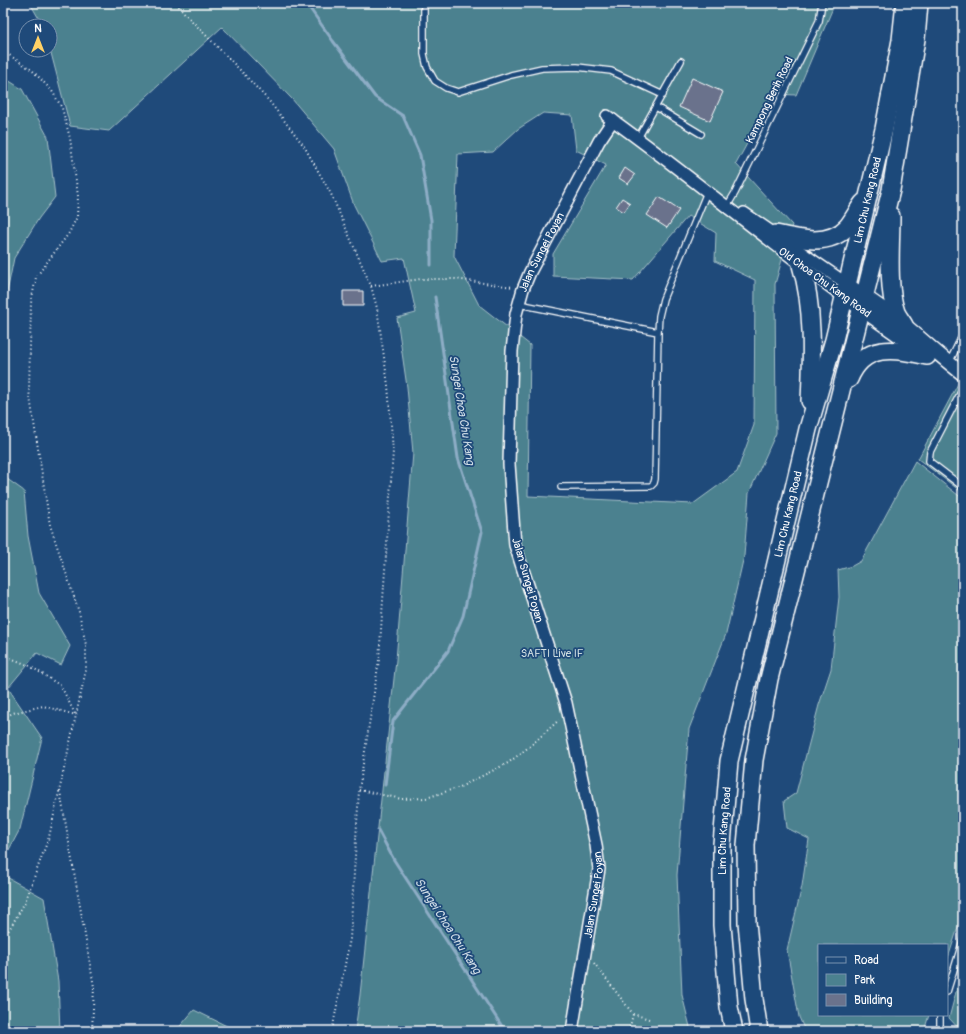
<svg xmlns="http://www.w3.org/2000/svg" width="966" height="1034" font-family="Pangolin,sans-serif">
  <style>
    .green { fill: #4b818f; stroke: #a5c0c7; fill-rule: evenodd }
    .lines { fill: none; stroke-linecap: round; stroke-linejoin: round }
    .stream { stroke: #8eadc6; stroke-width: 3 }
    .building { fill: #6a728c; stroke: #fff }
    .service-casing { stroke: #fff; stroke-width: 8 }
    .minor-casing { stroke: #fff; stroke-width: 14 }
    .tertiary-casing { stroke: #fff; stroke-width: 16 }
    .primary-casing { stroke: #fff; stroke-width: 20 }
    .path { stroke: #fff; stroke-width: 2; stroke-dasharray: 1 3; stroke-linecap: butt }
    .service { stroke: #1f4a7a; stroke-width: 5.5 }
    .minor { stroke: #1f4a7a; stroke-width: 11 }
    .tertiary { stroke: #1f4a7a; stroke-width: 13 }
    .primary { stroke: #1f4a7a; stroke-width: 17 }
    .labels { text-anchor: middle; stroke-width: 3.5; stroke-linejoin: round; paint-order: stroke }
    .street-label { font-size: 11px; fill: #fff; stroke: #1f4a7a }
    .park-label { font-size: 11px; fill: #d2e0e3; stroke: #1f4a7a }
    .water-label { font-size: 12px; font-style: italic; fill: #d0dde7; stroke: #1f4a7a }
  </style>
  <rect width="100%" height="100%" fill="#1f4a7a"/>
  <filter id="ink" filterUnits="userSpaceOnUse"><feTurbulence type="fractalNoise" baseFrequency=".025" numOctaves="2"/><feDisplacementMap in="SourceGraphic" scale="8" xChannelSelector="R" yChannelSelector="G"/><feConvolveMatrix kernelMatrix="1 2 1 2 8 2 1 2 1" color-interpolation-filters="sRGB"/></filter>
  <g filter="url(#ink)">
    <path class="green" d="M30,3H835L796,95L774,94L736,164L792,225L775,284L776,433L749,493L744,556L726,634L689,729L677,875L682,995L691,1031H355L360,995L396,660L413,453L407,387L397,318L416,313L404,258L382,261L354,205L334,149L292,99L222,27L109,131L70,126L50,49V26H43ZM543,113L572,115L576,150L606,165L553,254V276L633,280L688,216L716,233L715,261L755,280L754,425L737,472L693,504L528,496L530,345L479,305L454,256L458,154L493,152L518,129Z
      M3,77L22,89L48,137L55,197L39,218L14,258L3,312Z
      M960,380L963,382V493L918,459Z
      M915,461L963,499V912L947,961V945H819V1015H929L924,1031H805L799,1017L787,950L802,886L809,839L787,828L784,801L796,793L819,705L831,669L839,597L838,570L852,566L861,561Z
      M3,476L24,491L28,536L39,593L70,646L61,665L37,653L8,688L42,738L20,829L3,861Z
      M3,875L44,898L58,981L60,1031H3Z
      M963,966V1031H961L949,1018Z
      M194,1010L237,1031H176Z"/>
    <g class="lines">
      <path class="stream" d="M306,3L333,41L375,97L403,116L420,155L431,220V265
        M385,785L393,721L448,651L463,616L482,532L458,458L435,297
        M378,830L394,860L505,1031"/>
    </g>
    <path class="building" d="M692,78L723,92L710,121L679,107Z
      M625,168L635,175L628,184L619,178Z
      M659,197L679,210L667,228L647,215Z
      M622,198L630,203L624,212L616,207Z
      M343,291H363V306H343Z"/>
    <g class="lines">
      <g class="service-casing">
        <path id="service" d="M424,3V54L427,67L435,81L446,88L458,92L511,75L542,68L577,67L611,71L663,95
          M656,107L701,134
          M638,138L681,61
          M729,203L735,193L819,21L822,3
          M519,304L658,332
          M949,363L963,334
          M963,388L930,452L929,461L963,487
          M561,487L651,486L654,483L655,479L658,332L659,316L663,299L707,192
          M947,992L963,940
          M940,1015V1026L942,1031"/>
      </g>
      <g class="minor-casing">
        <g id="minor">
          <path d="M607,116C688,174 764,238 844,297"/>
          <path d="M744,213L847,284"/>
          <path id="s1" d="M572,1031L599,869L596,845L566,703L515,545L509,464L512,351L516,314L523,289L530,272L599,141L613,120"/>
        </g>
      </g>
      <g class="tertiary-casing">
        <path id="tertiary" d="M847,284C867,298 887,311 906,326C925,342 943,359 963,374
          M844,297L925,354"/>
      </g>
      <g class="primary-casing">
        <g id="primary">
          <path d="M891,216C891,243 887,288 896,312C898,317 902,321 904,325"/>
          <path d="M776,234C798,239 829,247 847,227C853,220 857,211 863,203"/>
          <path d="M801,265C814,307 812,358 810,401"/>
          <path d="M849,379C864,342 895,349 927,356"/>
          <path id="s2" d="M734,1031L729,1007L722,925V844L729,761L808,429L834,340L884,129L901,40L905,3"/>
          <path d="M759,1031L754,999L747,922L746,845L754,760L769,679L891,190L916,39L919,3"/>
        </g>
      </g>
      <path class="path" d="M176,3L188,17L242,72L269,101L304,146L331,194L371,286L377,308L388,385L393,451L379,660L359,790L350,939L332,1031
        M3,51L32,70L52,91L62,108L70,138L78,196L77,217L69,233L36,277L31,303L29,391L50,525L79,612L86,645V670L49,837L25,902L9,930L3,937
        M371,286L421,279H455L513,287
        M3,655L30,666L61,686L75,714
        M3,718L13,713L43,706L76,715
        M359,790L402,799L426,798L460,787L508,763L529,747L559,720
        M60,791L94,987L92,1031
        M594,963L633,1014L649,1019
        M629,1031L633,1014"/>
      <use href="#service" class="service"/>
      <use href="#minor" class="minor"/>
      <use href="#tertiary" class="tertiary"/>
      <use href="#primary" class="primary"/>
    </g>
  </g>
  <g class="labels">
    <g class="street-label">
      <text transform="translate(769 100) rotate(-64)" y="4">Kampong Berih Road</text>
      <text dy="4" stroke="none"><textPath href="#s2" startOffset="849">Lim Chu Kang Road</textPath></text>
      <text dy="4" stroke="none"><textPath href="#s1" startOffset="798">Jalan Sungei Poyan</textPath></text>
      <text transform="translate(825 282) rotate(36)" y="4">Old Choa Chu Kang Road</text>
      <text dy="4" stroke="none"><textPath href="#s2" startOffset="525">Lim Chu Kang Road</textPath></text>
      <text transform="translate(528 580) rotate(74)" y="4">Jalan Sungei Poyan</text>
      <text dy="4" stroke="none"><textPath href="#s2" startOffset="201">Lim Chu Kang Road</textPath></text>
      <text dy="4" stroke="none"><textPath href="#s1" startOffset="138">Jalan Sungei Poyan</textPath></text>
    </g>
    <g class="park-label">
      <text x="552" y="657">SAFTI Live IF</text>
    </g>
    <g class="water-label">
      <text transform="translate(462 410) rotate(81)" y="4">Sungei Choa Chu Kang</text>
      <text transform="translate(448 926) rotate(57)" y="4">Sungei Choa Chu Kang</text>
    </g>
  </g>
  <rect width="966" height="1034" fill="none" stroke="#1f4a7a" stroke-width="16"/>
  <rect x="8" y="8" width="950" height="1018" fill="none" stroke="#fff" stroke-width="1.5" filter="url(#ink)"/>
  <rect x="818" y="944" width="130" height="72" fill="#1f4a7a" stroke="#7992af"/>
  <rect x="826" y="957" width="20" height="6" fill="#1f4a7a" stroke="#7992af"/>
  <text x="854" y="964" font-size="12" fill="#ffffff">Road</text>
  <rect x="826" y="974" width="20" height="12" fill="#4b818f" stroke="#7992af"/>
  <text x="854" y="984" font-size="12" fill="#ffffff">Park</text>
  <rect x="826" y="994" width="20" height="12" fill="#6a728c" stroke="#7992af"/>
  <text x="854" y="1004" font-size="12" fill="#ffffff">Building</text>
  <g transform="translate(38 38)"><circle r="19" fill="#1f4a7a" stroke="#7992af"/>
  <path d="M0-3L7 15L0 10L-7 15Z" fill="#ffd166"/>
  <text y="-6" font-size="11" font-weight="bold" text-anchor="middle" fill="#ffffff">N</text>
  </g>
</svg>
